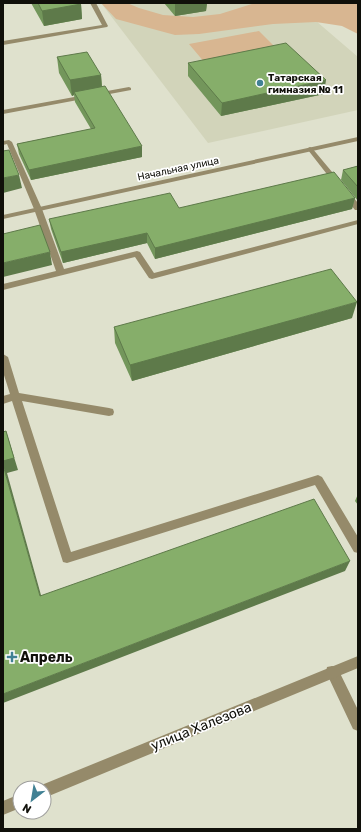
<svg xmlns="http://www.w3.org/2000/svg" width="361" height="832" font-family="Rubik,sans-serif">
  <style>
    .built { fill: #d2d4ba }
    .green { fill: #d8b691 }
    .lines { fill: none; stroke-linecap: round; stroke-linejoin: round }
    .service { fill: #958a6a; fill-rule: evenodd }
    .minor { fill: #958a6a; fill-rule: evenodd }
    .tertiary { fill: #958a6a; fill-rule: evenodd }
    .wall { fill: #73965b }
    .shaded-wall { fill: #5e7a4a }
    .building { fill: #86ae6a; stroke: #5e7a4a }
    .poi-dot { fill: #418194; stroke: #fff; stroke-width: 1.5 }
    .labels { text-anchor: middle; stroke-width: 3.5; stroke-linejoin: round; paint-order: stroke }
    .far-poi-label { font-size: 10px; font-weight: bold; fill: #10100a; stroke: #fff; text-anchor: start }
    .far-street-label { font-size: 10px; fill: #10100a; stroke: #fff }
    .near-poi-label { font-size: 14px; font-weight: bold; fill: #10100a; stroke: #fff; text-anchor: start }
    .near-street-label { font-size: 14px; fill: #10100a; stroke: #fff }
  </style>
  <rect width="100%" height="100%" fill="#dfe1cd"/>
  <path class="built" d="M101,3H295L358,57V110L208,143Z"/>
  <path class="green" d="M101,3H127L139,8L163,15L193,17L220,14L255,3H358V34L342,26L316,22L273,24L199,34L175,35L116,19Z
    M259,31L277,49L205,63L189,44Z"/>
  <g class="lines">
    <path class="service" d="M90,3H96L108,26L107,27L3,45V41L102,25Z
      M129,87L131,88V90L3,114V110Z
      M9,140L12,142L42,209L64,269L137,251L140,252L154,273L358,220V224L152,279L149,278L135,257L3,290V284L56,271L34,209L7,144L3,145V141Z
      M310,147L312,148L358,203V210H355L308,150V148Z
      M3,354L8,357L19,393L109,408L113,409L114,412L113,415L109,416L22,401L71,552L318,475L322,477L358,537V553L354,552L315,485L67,563L63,562L12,401L3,404V396L10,394L3,372Z
      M332,666L337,667L358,710V731L353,729L326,672L327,667Z"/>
    <path class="minor" d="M358,137V141L3,219V215Z"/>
    <path class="tertiary" d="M358,656V668L44,798V788H38L44,784Z
      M20,794V808L3,815V801Z"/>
  </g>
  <path class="wall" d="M31,3H80L81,4L82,19L44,26Z
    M164,3H207L206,11L175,16Z
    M57,57L101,75L102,86L142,157L31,180L19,154L17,144L91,129L75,102L74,95L72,96L59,73Z
    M188,63L324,94L221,116L188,76Z
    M358,166V201L341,180L343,170Z
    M355,198L352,209L155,259L147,243L63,263L51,229L49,219L179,208Z
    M352,318L132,381L115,343L114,327Z
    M358,494V505L355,501Z"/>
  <path class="shaded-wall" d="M179,3H207L206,11L175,16V4Z
    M81,4L82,19L44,26L42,11Z
    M101,75L102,90L74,92V95L72,96L70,80Z
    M326,80L324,94L221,116L222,103Z
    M142,146V157L31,180L29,170Z
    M19,175L22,188L3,193V178Z
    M355,198L352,209L155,259V248Z
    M147,233V243L63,263L61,252Z
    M50,252L52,265L3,277V263Z
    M357,302L352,318L132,381L130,365Z
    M6,431L18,470L7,473L44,606L40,596L3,465Z
    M350,561L345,571L3,703V694Z"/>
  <path class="building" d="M38,3H80L81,4L42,11Z
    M286,43L326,80L222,103L188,63Z
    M87,52L101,75L70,80L57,57Z
    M105,86L142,146L29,170L17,144L95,128L74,92Z
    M9,150L19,175L3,178V151Z
    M358,166V187L343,170Z
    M334,172L355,198L155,248L147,233L61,252L49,219L170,193L179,208Z
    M40,225L50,252L3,263V234Z
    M331,269L357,302L130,365L114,327Z
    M6,431L14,458L3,461V432Z
    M3,465L40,596L314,499L350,561L3,694Z"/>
  <g class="poi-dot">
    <circle cx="260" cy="83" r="4"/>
    <path d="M10 651h4v4h4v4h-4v4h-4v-4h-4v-4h4z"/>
  </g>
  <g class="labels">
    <g class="far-poi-label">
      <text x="268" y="81">Татарская<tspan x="268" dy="12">гимназия № 11</tspan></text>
    </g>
    <g class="far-street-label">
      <text transform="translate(178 168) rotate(-12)" y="4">Начальная улица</text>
    </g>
    <g class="near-poi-label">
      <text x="20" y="662">Апрель</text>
    </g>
    <g class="near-street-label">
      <text transform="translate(201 726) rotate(-22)" y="5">улица Халезова</text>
    </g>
  </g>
  <rect width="361" height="832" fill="none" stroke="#10100a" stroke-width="8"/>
  <g transform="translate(32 800) rotate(211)"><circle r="19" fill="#ffffff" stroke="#9f9f9d"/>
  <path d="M0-3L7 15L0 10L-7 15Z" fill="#418194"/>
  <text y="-6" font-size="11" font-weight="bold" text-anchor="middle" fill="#10100a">N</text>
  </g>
</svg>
